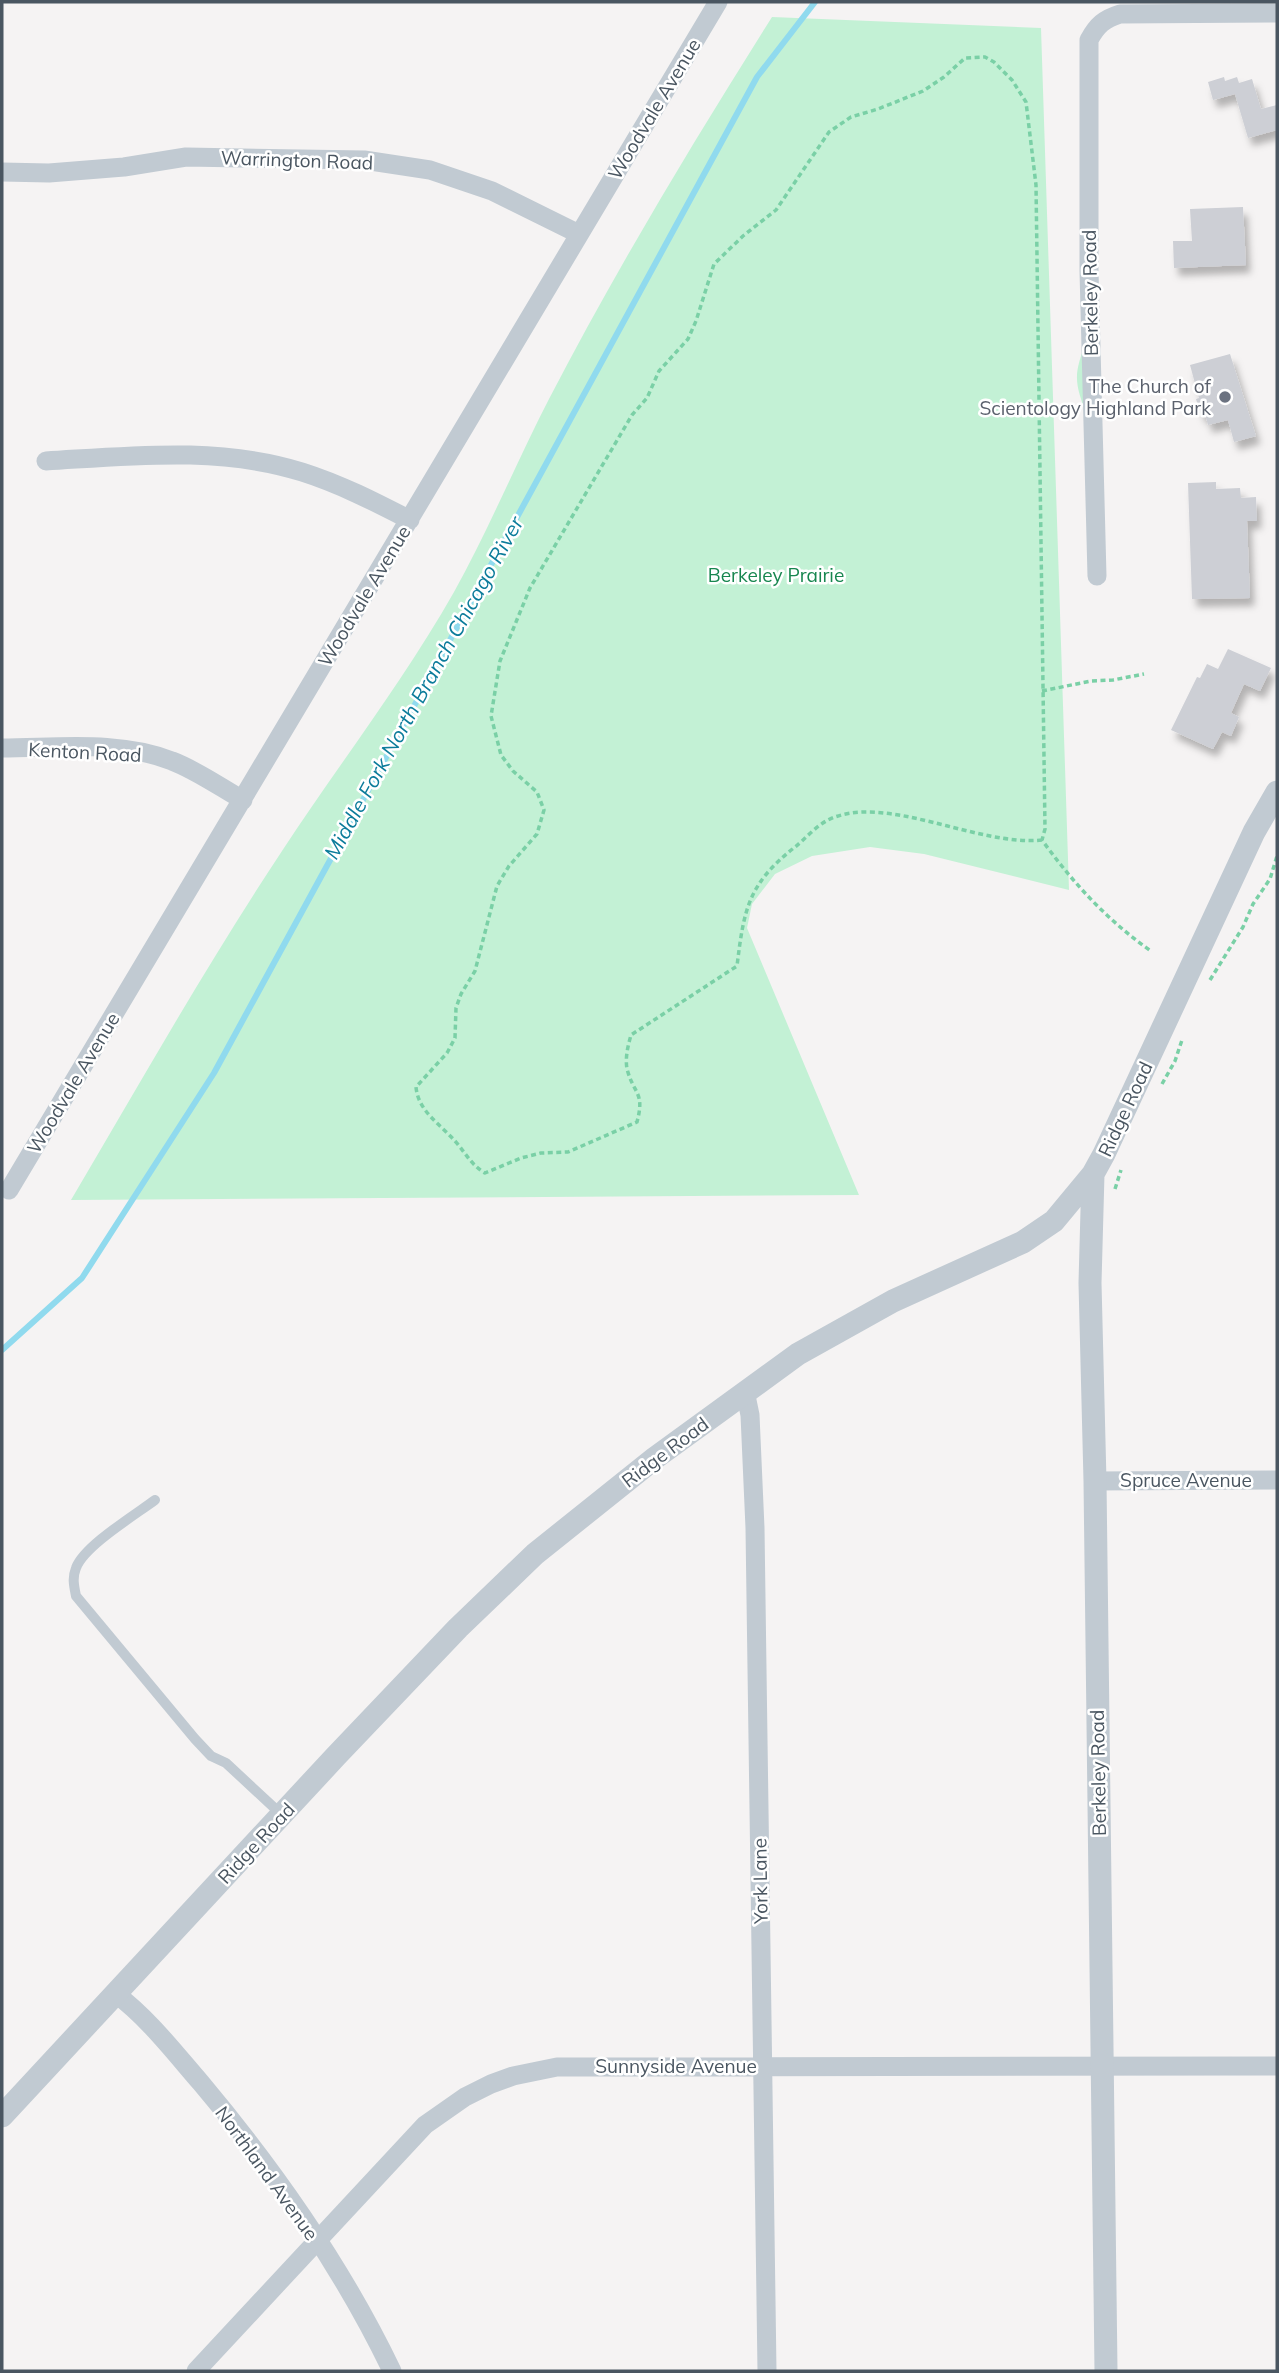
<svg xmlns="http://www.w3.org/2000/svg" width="1279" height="2373" font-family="Mulish,sans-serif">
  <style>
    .green { fill: #c3f1d5 }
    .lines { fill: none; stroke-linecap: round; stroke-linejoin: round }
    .stream { stroke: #90daee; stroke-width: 6 }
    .building { fill: #cdcfd5; filter: url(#shadow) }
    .path { stroke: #7ad0a6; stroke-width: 3.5; stroke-dasharray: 5 3.5; stroke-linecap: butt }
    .service { stroke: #c1cad2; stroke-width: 10 }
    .minor { stroke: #c1cad2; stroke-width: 19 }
    .tertiary { stroke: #c1cad2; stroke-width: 23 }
    .worship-dot { fill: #6b7280; stroke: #fff; stroke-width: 2.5 }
    .labels { text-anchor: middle; stroke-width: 5; stroke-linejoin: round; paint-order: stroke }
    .street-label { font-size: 19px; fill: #4a5661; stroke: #fff }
    .worship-label { font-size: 19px; fill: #5b616d; stroke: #fff; text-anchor: end }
    .park-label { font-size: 19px; fill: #17864f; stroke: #fff }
    .water-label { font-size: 21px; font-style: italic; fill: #0c7c9b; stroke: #fff }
  </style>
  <defs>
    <filter id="shadow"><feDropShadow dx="4.5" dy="8" stdDeviation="3.5" flood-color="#0004"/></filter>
  </defs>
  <rect width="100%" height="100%" fill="#f5f3f3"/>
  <path class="green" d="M772,17L1041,28L1069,890L924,854L870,847L812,856L775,874L752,904L747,928L859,1195L71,1200C140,1083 207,964 282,851C339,764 403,682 454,592C489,529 516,463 549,399C617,268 693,142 772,17Z
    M1087,340L1088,419C1075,383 1072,377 1087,340Z"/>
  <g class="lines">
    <path class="stream" d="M2,1350L82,1278L214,1073L757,77L815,2"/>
  </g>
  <path class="building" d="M1224,77L1225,81L1237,77L1239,83L1252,79L1261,109L1277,105V130L1248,138L1235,94L1213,100L1208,82Z
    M1243,207L1246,265L1174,268L1173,241H1192L1190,209Z
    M1230,354L1256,436L1234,442L1228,420L1208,425L1205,414L1201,415L1196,399L1199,398L1190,365Z
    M1216,482V489L1240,488L1241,498L1256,497L1257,521H1247L1250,598L1192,599L1188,483Z
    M1228,649L1271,668L1260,691L1244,684L1231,713L1239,717L1231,736L1222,732L1213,749L1171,730L1197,677L1200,678L1207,664L1218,669Z"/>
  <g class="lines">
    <path class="path" d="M1042,691L1091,681L1113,680L1144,674
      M1042,840C978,847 884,792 828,820C816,826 805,839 795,847C748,884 744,909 737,966L631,1035C628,1046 625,1057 627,1069C634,1095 645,1092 637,1122L568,1152L541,1153L521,1158L485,1173C471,1165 465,1152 455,1141C440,1124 418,1111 416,1087L447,1053L455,1038L456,1008L461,994L475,971L497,886L509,866L537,834L544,810L537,792L513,771L501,755L491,716L500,661L530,588L632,415L647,398L659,371L688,339L696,321L714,264L743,236L776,210L829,132L851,117L878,109L923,91L944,77L965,58L985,57L994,62L1012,80L1026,102L1036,185L1045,829L1042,840C1073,883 1108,921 1151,951
      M1210,980L1243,927L1253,904L1270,879L1277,856
      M1162,1084L1175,1061L1182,1040
      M1115,1189L1121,1170"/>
    <path class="service" d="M155,1500C135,1515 84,1546 76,1568C72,1578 74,1586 76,1596L195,1739L211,1756L226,1763L282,1815"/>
    <path class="minor" d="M2,172L49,173L124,167L186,157L364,160L430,170L492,191L579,234
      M46,461C131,456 220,446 302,472C340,484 375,502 410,520
      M1097,576L1089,271V40C1097,25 1104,19 1120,14L1277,13
      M2,748C57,748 120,740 172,761C196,770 220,787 243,800
      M9,1190L718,2
      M745,1391L750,1415L755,1528L767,2371
      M1095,1481L1277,1480
      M116,1994C149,2019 174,2052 201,2083C274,2170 343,2269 392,2371
      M196,2371L425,2125L465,2097L491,2084L513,2076L557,2067L1277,2066"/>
    <path class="tertiary" d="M1093,1174L1090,1283L1095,1481L1106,2371
      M2,2116L336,1756L458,1628L535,1554L655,1458L798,1354L893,1301L1023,1242L1054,1221L1093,1174L1104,1154L1254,832L1277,792"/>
  </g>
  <circle class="worship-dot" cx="1225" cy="397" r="7"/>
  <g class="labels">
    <g class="street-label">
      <text transform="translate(654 109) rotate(-59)" y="7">Woodvale Avenue</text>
      <text transform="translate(297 160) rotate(2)" y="7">Warrington Road</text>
      <text transform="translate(1090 293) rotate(-91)" y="7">Berkeley Road</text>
      <text transform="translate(364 596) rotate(-59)" y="7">Woodvale Avenue</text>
      <text transform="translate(85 752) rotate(3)" y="7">Kenton Road</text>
      <text transform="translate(73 1083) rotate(-59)" y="7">Woodvale Avenue</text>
      <text transform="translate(1125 1109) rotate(-65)" y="7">Ridge Road</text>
      <text transform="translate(665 1452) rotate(-37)" y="7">Ridge Road</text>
      <text x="1186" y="1487">Spruce Avenue</text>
      <text transform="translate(1098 1773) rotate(-91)" y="7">Berkeley Road</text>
      <text transform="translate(256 1843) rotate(-47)" y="7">Ridge Road</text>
      <text transform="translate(760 1881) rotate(-91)" y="7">York Lane</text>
      <text x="676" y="2073">Sunnyside Avenue</text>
      <text transform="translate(267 2173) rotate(54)" y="7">Northland Avenue</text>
    </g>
    <g class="worship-label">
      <text x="1211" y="393">The Church of<tspan x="1211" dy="22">Scientology Highland Park</tspan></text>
    </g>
    <g class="park-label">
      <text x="776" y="582">Berkeley Prairie</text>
    </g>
    <g class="water-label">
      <text transform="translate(424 688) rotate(-61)" y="7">Middle Fork North Branch Chicago River</text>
    </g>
  </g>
  <rect width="1279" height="2373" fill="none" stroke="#4a5661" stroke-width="7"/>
</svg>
